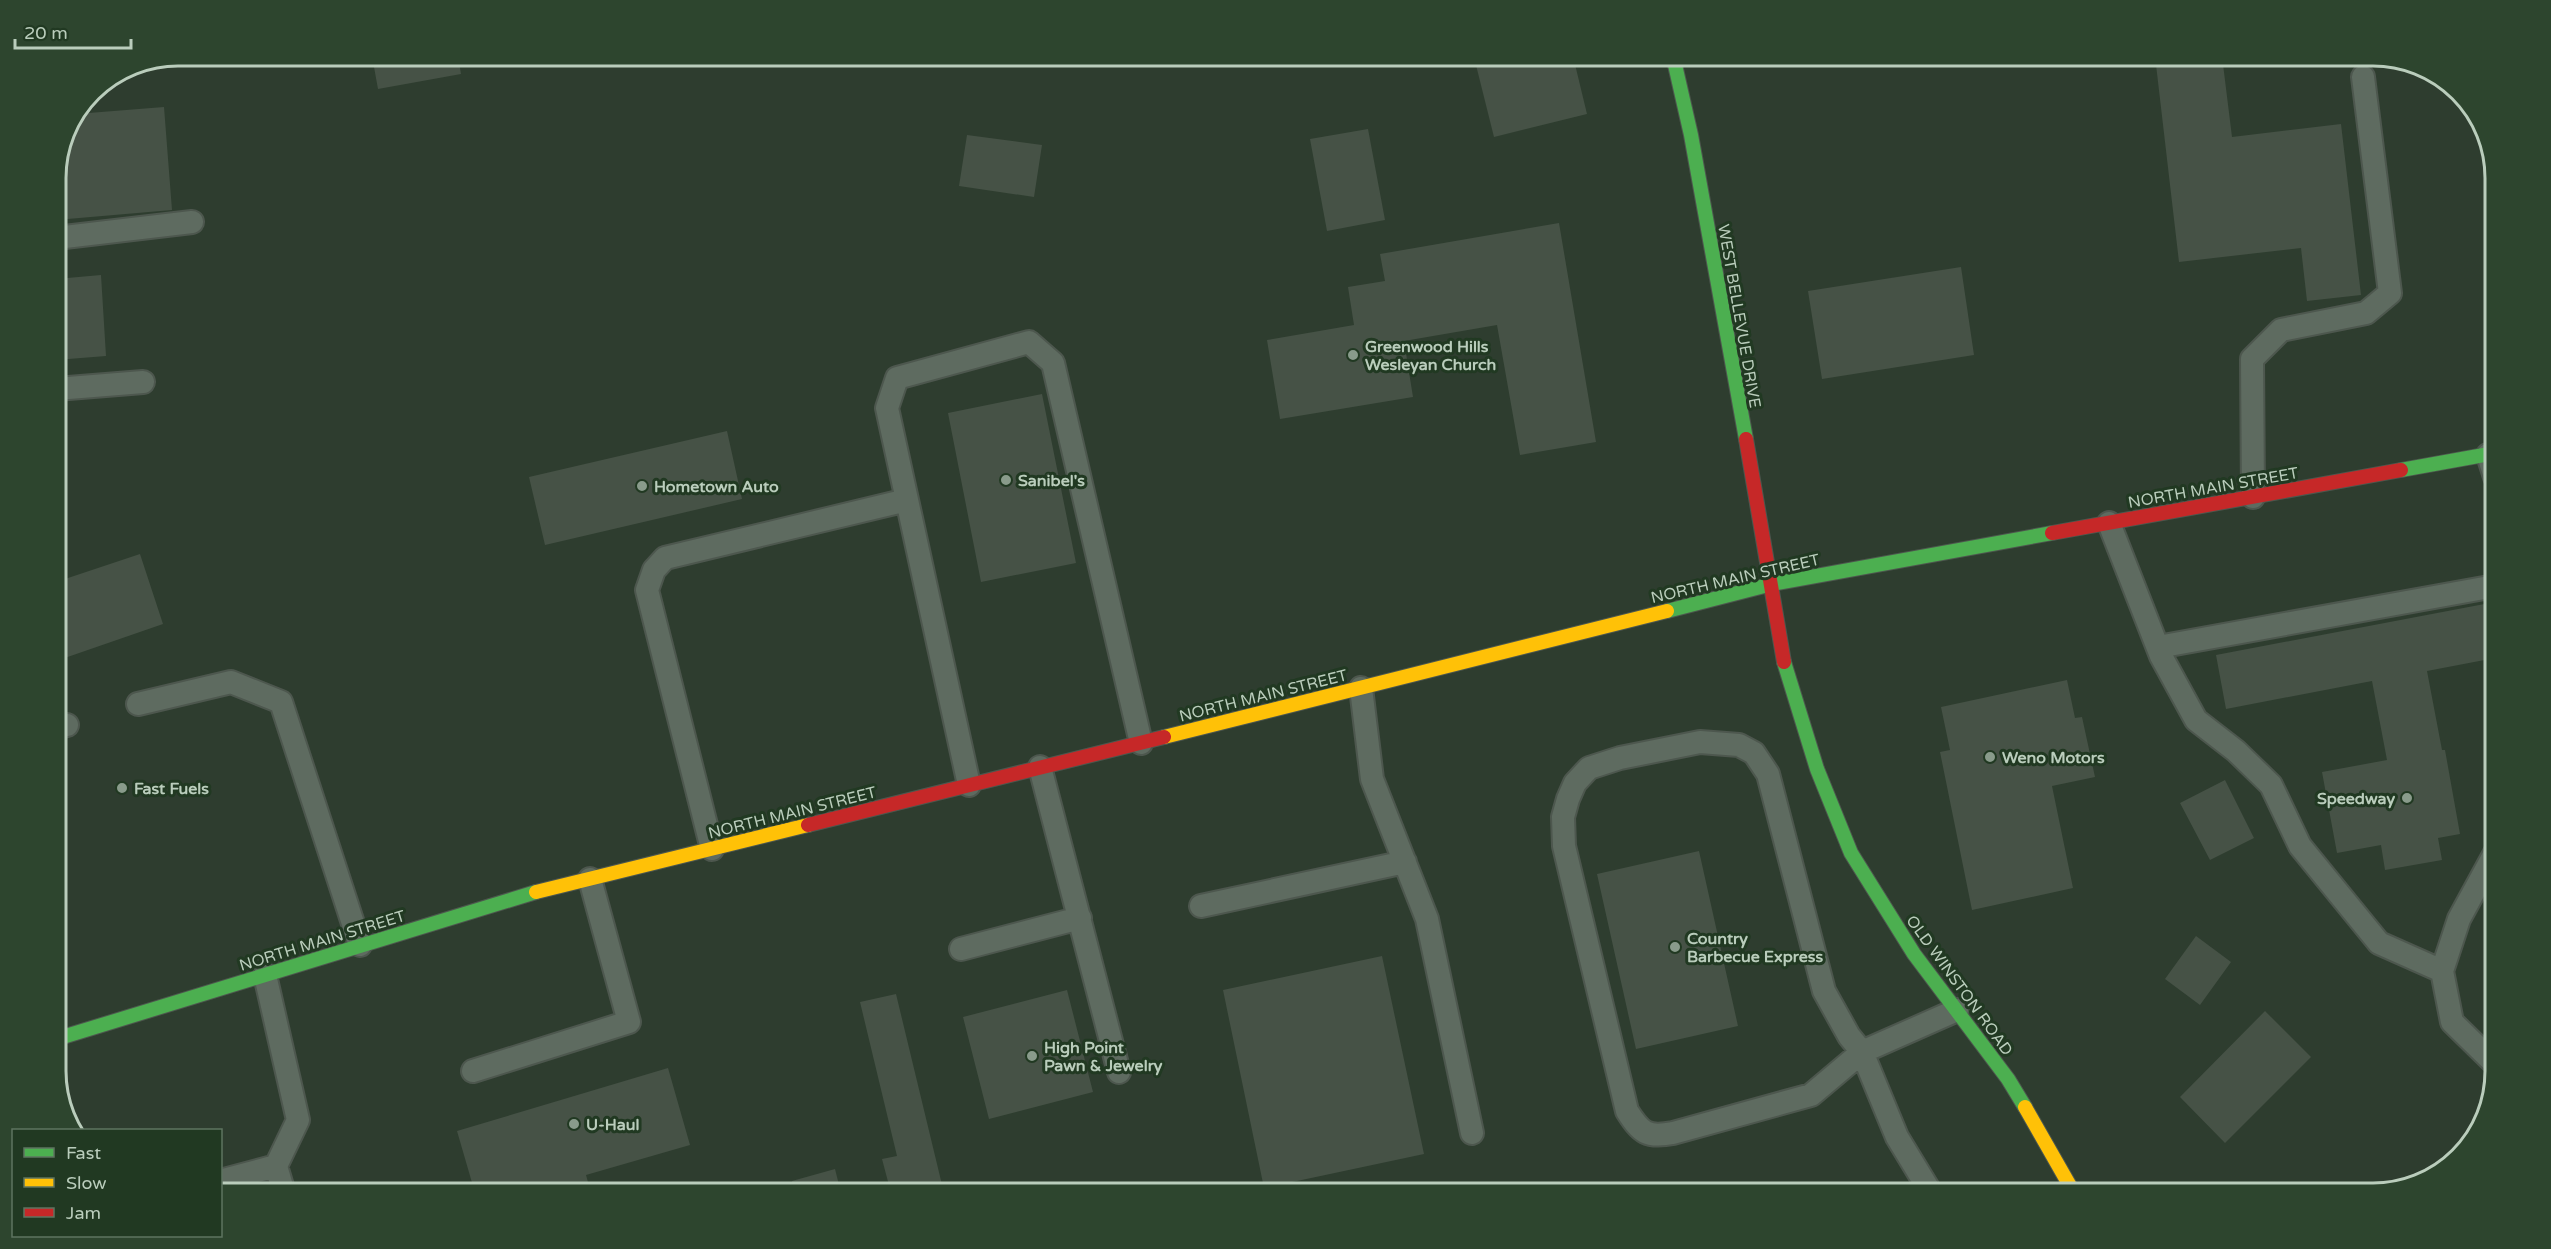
<svg xmlns="http://www.w3.org/2000/svg" width="2551" height="1249" font-family="'Varela Round',sans-serif">
  <style>
    .building { fill: #465246 }
    .lines { fill: none; stroke-linecap: round; stroke-linejoin: round }
    .lane-casing { stroke: #4d574e; stroke-width: 26 }
    .fast-casing { stroke: #4d574e; stroke-width: 16 }
    .slow-casing { stroke: #4d574e; stroke-width: 16 }
    .jam-casing { stroke: #4d574e; stroke-width: 16 }
    .lane { stroke: #5e6b60; stroke-width: 22 }
    .fast { stroke: #4caf50; stroke-width: 14 }
    .slow { stroke: #ffc107; stroke-width: 14 }
    .jam { stroke: #c62828; stroke-width: 14 }
    .poi-dot { fill: #899b8b; stroke: #213922; stroke-width: 2 }
    .labels { text-anchor: middle; stroke-width: 6; stroke-linejoin: round; paint-order: stroke }
    .street-label { font-size: 16px; fill: #bacdbc; stroke: #213922 }
    .poi-label { font-size: 16px; font-weight: bold; fill: #bacdbc; stroke: #213922; text-anchor: start }
    .rim { fill: none; stroke: #bacdbc; stroke-width: 3 }
  </style>
  <rect width="100%" height="100%" fill="#2e3d2f"/>
  <path class="building" d="M372,56H458L461,74L378,89Z
    M1515,56H1573L1587,114L1494,137L1476,65Z
    M2155,56H2222L2232,137L2341,124L2361,295L2307,301L2301,248L2179,262Z
    M164,107L172,210L56,220V170L65,131L76,114Z
    M1368,129L1385,220L1327,231L1310,139Z
    M967,135L1042,145L1034,197L959,186Z
    M1559,223L1596,442L1520,455L1497,325L1404,341L1413,397L1280,419L1267,340L1354,325L1348,287L1385,281L1380,254Z
    M1961,267L1974,355L1822,379L1808,291Z
    M101,275L106,356L56,360V279Z
    M1042,394L1076,563L981,582L948,413Z
    M727,431L742,499L545,545L529,477Z
    M140,554L163,624L56,661V582Z
    M2495,602V658L2427,671L2442,750H2445L2460,834L2438,838L2442,860L2385,870L2381,845L2337,853L2322,772L2387,760L2372,681L2226,709L2216,655Z
    M2067,680L2075,718L2082,717L2095,777L2052,786L2073,888L1972,910L1940,752L1950,750L1941,707Z
    M2225,780L2254,838L2210,860L2180,803Z
    M1699,851L1738,1026L1636,1049L1597,874Z
    M2196,936L2231,962L2200,1005L2165,979Z
    M1382,956L1424,1154L1264,1188L1223,990Z
    M1067,990L1093,1092L989,1119L963,1017Z
    M896,994L944,1193H891L882,1159L897,1156L860,1002Z
    M2265,1011L2311,1057L2225,1143L2180,1097Z
    M668,1068L690,1145L586,1175L591,1193H475L457,1131Z
    M835,1169L841,1193H795L792,1181Z"/>
  <g class="lines">
    <g class="lane-casing">
      <path id="lane" d="M56,238L192,222
        M56,389L143,382
        M2488,455L2495,477
        M2253,497L2252,359L2281,330L2366,313L2390,293L2363,77
        M2109,523L2161,656L2196,720L2236,751L2271,785L2300,846L2379,943L2442,971
        M2158,647L2495,586
        M1361,688L1372,779L1427,919L1472,1133
        M138,704L231,682L281,702L360,945
        M56,728L67,725
        M1040,767L1119,1072
        M969,785L887,408L897,378L1029,342L1053,363L1141,743
        M712,849L647,590L654,570L665,558L907,500
        M2495,853L2459,919L2442,971L2452,1022L2495,1064
        M1201,906L1405,862
        M961,949L1080,918
        M473,1071L629,1022L590,879
        M276,1166L284,1193
        M220,1181L276,1166L298,1120L265,975
        M1931,1193L1897,1137L1862,1052L1849,1036L1824,991L1768,774L1754,753L1739,745L1700,742L1620,758L1589,768L1575,783L1568,799L1563,817L1564,846L1627,1111C1641,1133 1647,1138 1673,1133L1811,1095L1862,1052L1957,1010"/>
    </g>
    <g class="fast-casing">
      <path id="fast" d="M1673,56L1691,135L1746,439
        M2401,470L2495,453
        M1667,611L1772,584L2052,533
        M1784,662L1817,769L1851,853L1914,954L2008,1079L2025,1107
        M56,1039L536,892"/>
    </g>
    <g class="slow-casing">
      <path id="slow" d="M1164,737L1667,611
        M536,892L808,825
        M2025,1107L2074,1193"/>
    </g>
    <g class="jam-casing">
      <path id="jam" d="M1746,439L1784,662
        M2052,533L2401,470
        M808,825L1164,737"/>
    </g>
    <use href="#lane" class="lane"/>
    <use href="#fast" class="fast"/>
    <use href="#slow" class="slow"/>
    <use href="#jam" class="jam"/>
  </g>
  <g class="poi-dot">
    <circle cx="1353" cy="355" r="6"/>
    <circle cx="1006" cy="480" r="6"/>
    <circle cx="642" cy="486" r="6"/>
    <circle cx="1990" cy="757" r="6"/>
    <circle cx="122" cy="788" r="6"/>
    <circle cx="2407" cy="798" r="6"/>
    <circle cx="1675" cy="947" r="6"/>
    <circle cx="1032" cy="1056" r="6"/>
    <circle cx="574" cy="1124" r="6"/>
  </g>
  <g class="labels">
    <g class="street-label">
      <text transform="translate(1740 316) rotate(80)" y="6">WEST BELLEVUE DRIVE</text>
      <text transform="translate(2213 487) rotate(-10)" y="6">NORTH MAIN STREET</text>
      <text transform="translate(1735 578) rotate(-13)" y="6">NORTH MAIN STREET</text>
      <text transform="translate(1263 695) rotate(-14)" y="6">NORTH MAIN STREET</text>
      <text transform="translate(792 812) rotate(-14)" y="6">NORTH MAIN STREET</text>
      <text transform="translate(322 940) rotate(-17)" y="6">NORTH MAIN STREET</text>
      <text transform="translate(1960 985) rotate(54)" y="6">OLD WINSTON ROAD</text>
    </g>
    <g class="poi-label">
      <text x="1365" y="352">Greenwood Hills<tspan x="1365" dy="18">Wesleyan Church</tspan></text>
      <text x="1018" y="486">Sanibel's</text>
      <text x="654" y="492">Hometown Auto</text>
      <text x="2002" y="763">Weno Motors</text>
      <text x="134" y="794">Fast Fuels</text>
      <text x="2395" y="804" text-anchor="end">Speedway</text>
      <text x="1687" y="944">Country<tspan x="1687" dy="18">Barbecue Express</tspan></text>
      <text x="1044" y="1053">High Point<tspan x="1044" dy="18">Pawn &amp; Jewelry</tspan></text>
      <text x="586" y="1130">U-Haul</text>
    </g>
  </g>
  <path d="M0 0H2551V1249H0ZM178 66H2373A112 112 0 0 1 2485 178V1071A112 112 0 0 1 2373 1183H178A112 112 0 0 1 66 1071V178A112 112 0 0 1 178 66Z" fill="#2d452e" fill-rule="evenodd"/>
  <path class="rim" d="M178 66H2373A112 112 0 0 1 2485 178V1071A112 112 0 0 1 2373 1183H178A112 112 0 0 1 66 1071V178A112 112 0 0 1 178 66Z"/>
  <rect x="12" y="1129" width="210" height="108" fill="#213922" stroke="#5e7460" stroke-width="1.5"/>
  <rect x="24" y="1148" width="30" height="9" fill="#4caf50" stroke="#5e7460" stroke-width="1.5"/>
  <text x="66" y="1159" font-size="18" fill="#bacdbc">Fast</text>
  <rect x="24" y="1178" width="30" height="9" fill="#ffc107" stroke="#5e7460" stroke-width="1.5"/>
  <text x="66" y="1189" font-size="18" fill="#bacdbc">Slow</text>
  <rect x="24" y="1208" width="30" height="9" fill="#c62828" stroke="#5e7460" stroke-width="1.5"/>
  <text x="66" y="1219" font-size="18" fill="#bacdbc">Jam</text>
  <path d="M15 39v9h116v-9" fill="none" stroke="#bacdbc" stroke-width="3"/>
  <text x="24" y="39" font-size="18" fill="#bacdbc" stroke="#213922" stroke-width="4.5" paint-order="stroke">20 m</text>
</svg>
